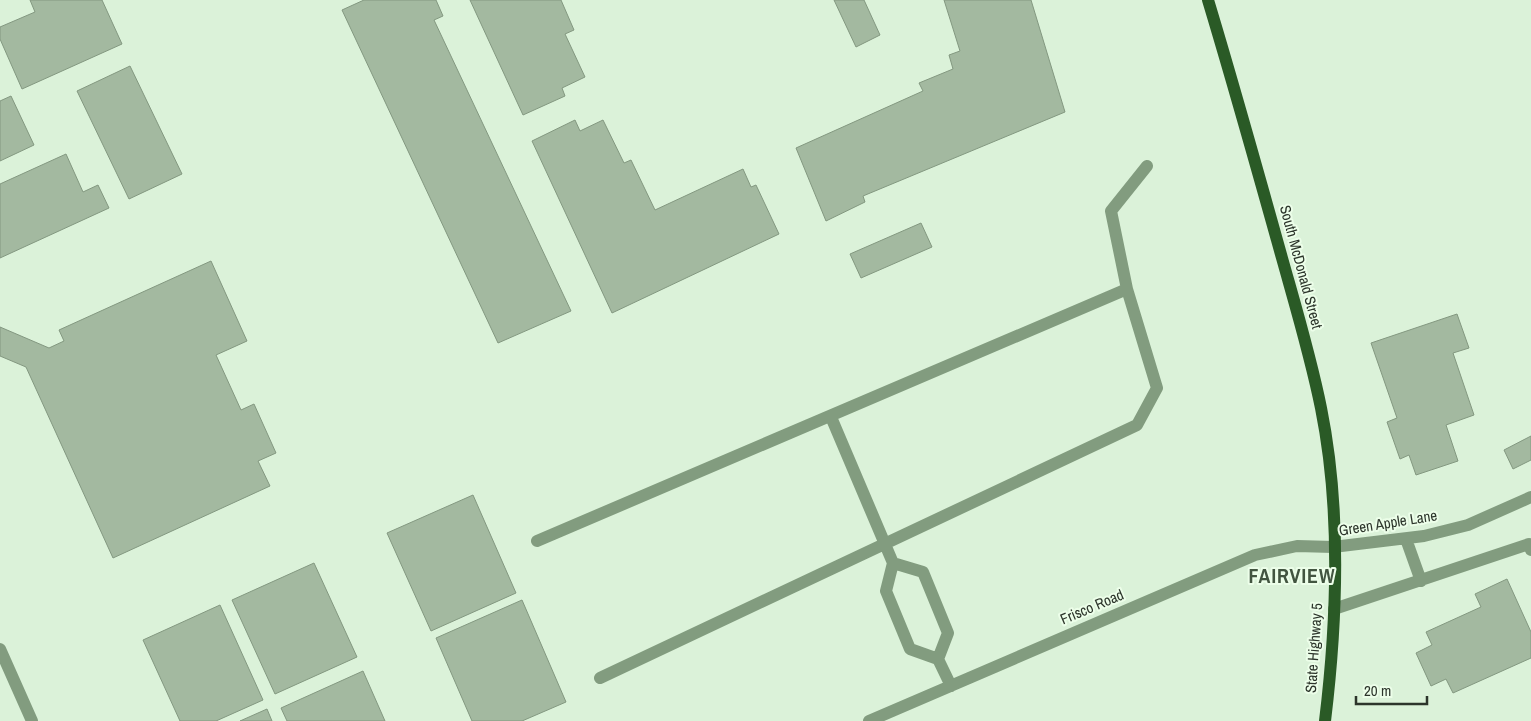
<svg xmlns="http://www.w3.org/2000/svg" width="1531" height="721" font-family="'Archivo Narrow',sans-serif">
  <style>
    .building { fill: #a3b9a0; stroke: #839880 }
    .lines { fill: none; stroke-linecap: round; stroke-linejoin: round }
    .minor { stroke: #829c7f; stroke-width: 12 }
    .major { stroke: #2a5a26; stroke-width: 12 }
    .labels { text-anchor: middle; stroke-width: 4; stroke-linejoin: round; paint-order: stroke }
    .street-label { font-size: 15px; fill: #2c352b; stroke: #ecfee9 }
    .district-label { font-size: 20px; font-weight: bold; letter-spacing: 1px; fill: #425540; stroke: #ecfee9 }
  </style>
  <rect width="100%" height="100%" fill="#dbf2d9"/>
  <path class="building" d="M30,0H102L122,44L22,89L0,39V27L35,12Z
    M364,0H436L443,16L434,20L571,311L498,343L342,10Z
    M470,0H561L574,30L565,34L585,77L562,88L565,96L523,115Z
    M834,0H864L880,35L856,47Z
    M944,0H1031L1065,112L863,196L865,202L826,221L796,148L923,91L919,83L953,69L949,55L960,51Z
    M130,66L182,174L129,199L77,91Z
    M11,96L34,145L0,161V101Z
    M575,120L580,131L603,120L624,163L631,160L655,210L743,169L751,187L756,185L779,234L612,313L532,141Z
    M66,154L83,192L98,185L109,208L0,258V184Z
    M921,223L932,247L861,278L850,254Z
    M211,261L247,341L216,355L241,410L254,404L276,453L258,461L270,486L113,558L26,367L0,356V327L49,348L64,341L59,330Z
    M1457,314L1469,348L1453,353L1474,415L1446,425L1458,461L1416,475L1409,455L1400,459L1387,422L1397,418L1371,343Z
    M1531,436V460L1513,469L1504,450Z
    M473,495L516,593L431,631L387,533Z
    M314,563L357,657L275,694L232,600Z
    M1507,579L1531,632V658L1453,693L1446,679L1431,686L1416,653L1432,645L1426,632L1481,607L1475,594Z
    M522,600L566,702L522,721H472L436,638Z
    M220,605L263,700L216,721H180L143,640Z
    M363,671L385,721H287L281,708Z
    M267,709L272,721H240Z"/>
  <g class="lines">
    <path class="minor" d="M831,417L893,563L886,591L910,649L938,659L951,686
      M1406,539L1421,581
      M537,541L1127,289
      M893,563L923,572L948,633L938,659
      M1334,609L1529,544L1531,550
      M0,649L32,721
      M600,678L1137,425L1157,388L1127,289L1111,211L1147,166
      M869,721L1255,555L1297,546L1333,547L1424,536L1468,525L1531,497"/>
    <path class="major" d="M1208,0C1234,86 1258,172 1282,258C1296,308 1311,358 1321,408C1341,507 1337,622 1325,721"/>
  </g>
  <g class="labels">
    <g class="street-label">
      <text transform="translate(1301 267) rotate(75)" y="5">South McDonald Street</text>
      <text transform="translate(1388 523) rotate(-9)" y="5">Green Apple Lane</text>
      <text transform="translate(1092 607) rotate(-23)" y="5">Frisco Road</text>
      <text transform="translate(1314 648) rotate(-86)" y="5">State Highway 5</text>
    </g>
    <g class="district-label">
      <text x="1292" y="583">FAIRVIEW</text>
    </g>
  </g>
  <path d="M1356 696v8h71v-8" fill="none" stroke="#2c352b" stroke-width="2.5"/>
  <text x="1364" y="696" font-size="15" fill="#2c352b" stroke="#ecfee9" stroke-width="4" paint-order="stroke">20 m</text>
</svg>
